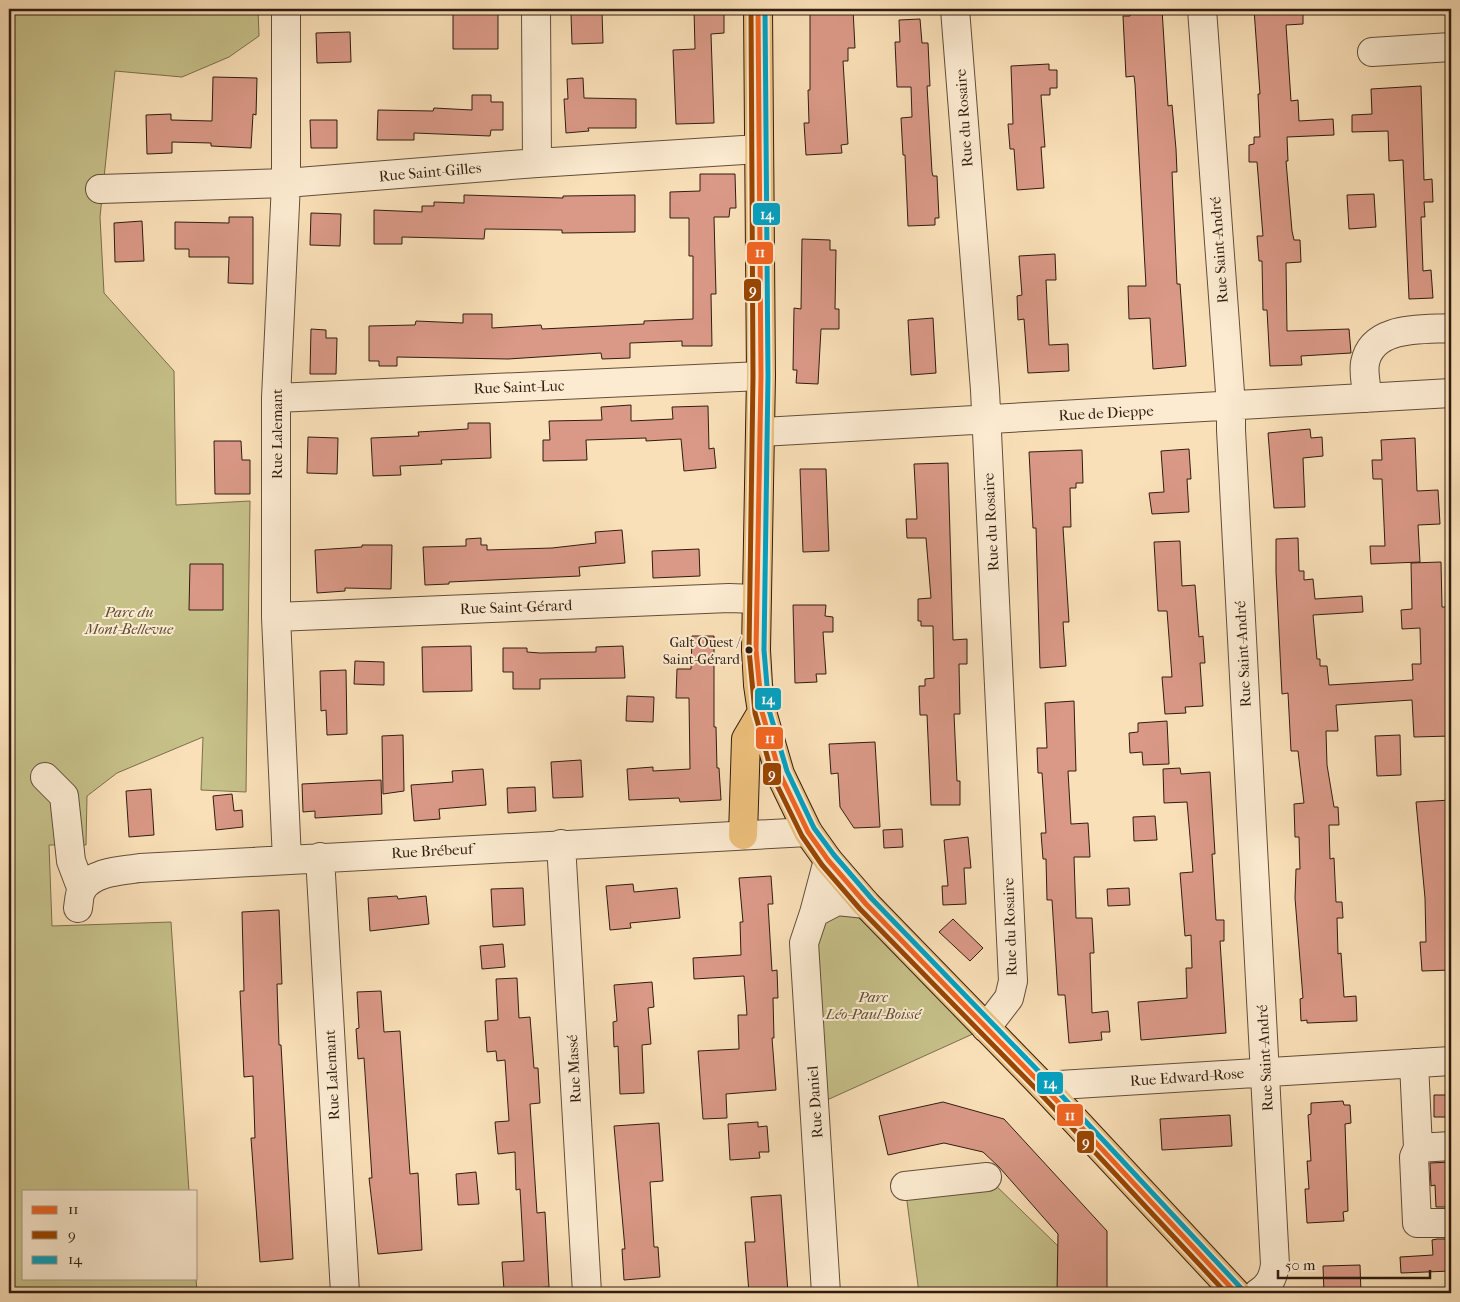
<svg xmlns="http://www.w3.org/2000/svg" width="1460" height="1302" font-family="'IM FELL French Canon',serif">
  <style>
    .green { fill: #c6c089; stroke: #7b6e4c }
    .building { fill: #da9987; stroke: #301d10 }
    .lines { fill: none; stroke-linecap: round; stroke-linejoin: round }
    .minor-casing { stroke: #624e3a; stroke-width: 30 }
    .major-casing { stroke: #301d10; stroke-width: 30 }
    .minor { stroke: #fcebd1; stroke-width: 28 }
    .major { stroke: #edc07c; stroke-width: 28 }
    .bus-1-casing { stroke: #fcebd1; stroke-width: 9 }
    .bus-2-casing { stroke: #fcebd1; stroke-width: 9 }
    .bus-3-casing { stroke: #fcebd1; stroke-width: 9 }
    .bus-1 { stroke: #f26522; stroke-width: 5 }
    .bus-2 { stroke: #994500; stroke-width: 5 }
    .bus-3 { stroke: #02a2c4; stroke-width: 5 }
    .bus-dot { fill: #301d10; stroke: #fcebd1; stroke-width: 2 }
    .labels { text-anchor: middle; stroke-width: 4; stroke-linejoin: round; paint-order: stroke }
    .bus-label { font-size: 14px; fill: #301d10; stroke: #fcebd1; text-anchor: end }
    .street-label { font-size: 15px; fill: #301d10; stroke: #fcebd1 }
    .park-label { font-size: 15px; font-style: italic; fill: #5d4e34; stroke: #fcebd1 }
    .line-badge { stroke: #fcebd1; stroke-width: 2 }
    .badge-label { font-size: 14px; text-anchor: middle; font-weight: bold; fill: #fff }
  </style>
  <rect width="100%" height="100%" fill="#fae0b8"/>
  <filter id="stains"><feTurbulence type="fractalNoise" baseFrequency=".004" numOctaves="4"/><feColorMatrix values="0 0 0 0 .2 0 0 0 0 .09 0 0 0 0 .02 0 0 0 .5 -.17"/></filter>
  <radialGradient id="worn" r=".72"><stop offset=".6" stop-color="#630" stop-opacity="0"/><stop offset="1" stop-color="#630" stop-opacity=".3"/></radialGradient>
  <path class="green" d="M9,9H258L259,36L229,57L182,77L115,71L100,217L104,293L174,371L176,505L250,501L246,792L201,790L203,737L117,773L87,796L86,845H49L52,926L171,922L189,1191H24V1278H196L197,1293H9Z
    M866,904L986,1028L816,1105L808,926Z
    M987,1177L1059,1247L1058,1293H919L905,1186Z"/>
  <path class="building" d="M453,9H498V49H453Z
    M694,9H724V33L711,34L714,123L676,124L673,50L695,49Z
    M810,9H853L855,48H848V61H843L848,144L841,145L842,153L806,155L804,123H809L808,90H810Z
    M1130,9H1162L1168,106L1172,105L1176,149L1177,172H1172L1177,284H1180L1186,366L1153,369L1150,318L1129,319L1128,286H1146L1135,84L1134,76L1126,77L1123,16H1130Z
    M1254,9H1303V24L1286,25L1291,101L1298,100L1299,121L1333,119L1334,135L1287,137L1288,161H1286L1292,231L1294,240H1300L1301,262L1286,263L1287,331L1349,329L1351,353L1301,356L1302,365L1270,366L1267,310H1263L1262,261H1259L1257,236H1263L1257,162H1249V145L1254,144V137H1260L1258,94H1260Z
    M602,12L603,43L572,44L571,14Z
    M920,19L922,43H928L930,86H927L932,172L933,176H937L939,218H935V225L908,226L905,155H903L901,118L912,117L911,87H897L895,42H900L899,20Z
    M350,32L351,62L317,63L316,33Z
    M1049,64V70H1057V88H1050V95H1041L1045,147H1041L1044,188L1017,190L1014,149H1010L1008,124H1013L1011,66Z
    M213,77L257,78L256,115L253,114L251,148L211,146V143L172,142V153L147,154L146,115L171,114V120L212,121Z
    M583,78L584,98L636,99V128H588L589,131L566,133L564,99H568L567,79Z
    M1421,86L1424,180L1432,179L1433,202H1424L1425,217H1421L1423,271L1431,270L1433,298L1409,299L1403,160L1389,161L1388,131L1352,132V115L1372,114L1371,89Z
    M472,95H491V102H503V130H491L490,136L414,133V140H377L378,110L433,111L434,108L472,110Z
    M310,120H337V148H311Z
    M700,174H735L736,208H730L729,217H714L716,294H711L712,346H682V341L630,343V358L602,359L601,353L508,359L397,357V366H379V361H369V326L415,325L416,321L463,323V314H492V328L541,325L542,329L644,324V321L693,319V256H689V218H670V192L700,191Z
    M1374,194L1376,227L1349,229L1347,195Z
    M464,195L563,198V196L635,195V232L562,233V230L485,229L484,239L402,237V244H374V210L422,212V206H434V202L464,203Z
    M311,213L341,214L340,246L310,245Z
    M229,217H253V284L228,283L229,257H189V249H175V222L229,223Z
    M142,221L144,261L115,262L114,223Z
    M802,239L830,240V250H836L835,309H839V329H821L818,384L796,383L797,370H793L794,308L801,309Z
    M1055,254L1056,280H1046L1049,345L1068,344L1069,371L1028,373L1024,319L1018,320L1017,296L1022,295L1019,256Z
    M933,318L936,373L911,375L908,320Z
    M311,329L326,330V338H337L336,374H310Z
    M631,405V421L673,419L672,407L708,406L709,449L714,448L716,468L684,471L681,439L646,441V438L586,440L587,460L543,461V440H550L549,421L602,420L601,407Z
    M468,423H490L491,458L441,460L442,464L400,466L401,475L373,476L371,438L419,436L418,432L468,429Z
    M1310,429L1311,438L1322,437L1323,456L1303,458L1305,507L1274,508L1268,433Z
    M308,437L338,438L337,474L307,473Z
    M1415,438L1417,491L1438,490L1440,524L1418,525L1420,562L1371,564L1370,546H1385L1382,479H1373L1372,460H1382L1381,440Z
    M214,441H241L242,460H250V494H215Z
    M1189,449L1191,479H1187L1189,512L1152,514L1149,493L1164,492L1161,451Z
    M1082,450L1083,483H1076V488H1070L1071,527H1063L1069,622H1063L1066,666L1040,668L1036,528H1033L1029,452Z
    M948,463L953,640L967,639V664H959L960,714H954L957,781H960V805H931L927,715H920L919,686H925V679L934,678L933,626H921V621H918V599L931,598L926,538H907L906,519H917L914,464Z
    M800,469H826L829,551L803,552Z
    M622,530L625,563L579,567L580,576L449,582V584L425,585L423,547L466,546V539L481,538V545H487V550L552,548L596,543L595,532Z
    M1298,538L1299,571H1304V580L1313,579L1315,599L1362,596L1363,612L1313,615L1317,659H1320V666H1327L1329,685L1413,680L1412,664H1421L1420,628L1402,629L1401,610L1412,609L1411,563L1441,562L1442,607H1446L1448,663H1451V736L1414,737L1412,700L1336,705L1338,731H1326L1327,765L1334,807H1338L1339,825H1329L1330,859L1334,858L1336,902H1342L1343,918H1337L1338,954L1341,953L1344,997L1356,996L1357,1021L1307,1023V1020L1301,1021L1300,999L1303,998L1295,898L1296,869H1300L1299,837H1295L1294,804L1304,803L1298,751H1291L1288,693L1282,694L1276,572V539Z
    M1180,541L1182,586L1195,585L1199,637L1203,636L1205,663H1200L1203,706L1185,707L1186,713L1165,714L1162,677H1172L1167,611H1158L1154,542Z
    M362,545H392L391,589L345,588V591L317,593L315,550L362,547Z
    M699,549L700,576L653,578L652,551Z
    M190,564H223V610H189Z
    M793,605H826L825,616L833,617V632H823L826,674H816L817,682L795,683Z
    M692,636H714V727H716L717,768H719L721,800L680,802L679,798L629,800L627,769L653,767V771L690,769L689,698H676L677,669H691Z
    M471,646L472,691L423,692L422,647Z
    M623,646L625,678L540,679V689H513V672H503V648H527V652L540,653L596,652V647Z
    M355,661L384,662V685L354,684Z
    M346,670L347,734L327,735L326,710L321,711L320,671Z
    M627,696L654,697L653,722L626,721Z
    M1074,701L1076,771H1068L1071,824L1088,823L1090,857H1074L1076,918H1092L1094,953H1090L1092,1013L1108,1011L1110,1032H1101L1102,1040L1069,1043L1065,995H1058L1052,900H1047L1046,859H1043L1041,833H1046L1042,773H1038L1037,748H1047L1045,703Z
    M1167,721L1169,764L1143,765L1142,752L1130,753L1129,733L1138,732V723Z
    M403,735L404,791L383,794L382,736Z
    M1400,735L1401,775L1377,776L1375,736Z
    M875,742L880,827L854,828L840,807L838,773L831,774L829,744Z
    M581,760L583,797L553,798L551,762Z
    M1180,768L1181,774L1210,772L1215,854H1212L1216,920H1224V941H1220L1226,1033L1141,1040L1138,1002L1187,998L1186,968H1192L1191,935L1185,936L1180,873L1193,872L1187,802L1164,803L1163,769Z
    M483,769L486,805L439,809L440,819L414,821L411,785L453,782L452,771Z
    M381,780L382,814L315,818V811L303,812L302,784Z
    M535,787L536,811L508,813L507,788Z
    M151,789L154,835L129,837L126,791Z
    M232,794L234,811L242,810L243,827L216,830L213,796Z
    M1451,800V970L1422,971L1420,942H1426L1425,898L1416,802Z
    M1155,816L1157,840L1134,841L1133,817Z
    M902,829L903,847L884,848L883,830Z
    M968,837L971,868H964L966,904L943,905L942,886H948L944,840Z
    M771,876L773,904H768L772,971L777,970L778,998H773L774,1038H772L776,1090L726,1094L727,1118L703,1119L698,1051L739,1049L738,1015H747L744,976L694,979L693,958L741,955L740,922H743L739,878Z
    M633,884L634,892L677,888L680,918L630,923L631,928L610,930L606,886Z
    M523,888L525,925L493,927L491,889Z
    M1129,888L1130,905L1108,906L1107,889Z
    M397,896L398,899L426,896L429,924L370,931L368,898Z
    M279,910L282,984H277L279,1045H281L293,1259L260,1262L251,1138H255L253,1076L244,1077L240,991H244L242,912Z
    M953,919L983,948L970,961L939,932Z
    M503,944L505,967L482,969L480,946Z
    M517,978L519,1018L530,1017L534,1068H538L540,1103L530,1104L537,1213L545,1212L549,1287L504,1290L502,1262L524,1261L520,1189L516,1190L515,1152L498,1154L495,1122L509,1121L505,1060L497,1061L496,1051L487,1052L485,1021L498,1020L496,979Z
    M652,982L654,1007L648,1008L651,1044L642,1045L644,1093L620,1094L618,1046L614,1047L613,1022L617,1021L614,985Z
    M381,991L384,1032L400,1031L410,1174L418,1173L422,1250L378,1254L369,1178H372L364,1058L358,1059L356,1029L359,1028L357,992Z
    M1434,1095H1451V1117H1434Z
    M1343,1101L1344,1105H1350L1351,1123L1345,1124L1348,1211L1343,1212L1344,1221L1307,1223L1305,1189H1309L1307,1161H1311L1308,1115L1311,1114V1103Z
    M943,1102L1004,1119L1107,1231V1293H1057L1058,1234L999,1167L983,1152L944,1143L888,1155L879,1116Z
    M1230,1115L1232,1146L1162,1150L1160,1119Z
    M758,1122V1127L767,1126L769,1152H759L760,1158L730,1160L728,1124Z
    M659,1123L663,1181L650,1182L654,1247H658L660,1277L624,1280L622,1249H625L614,1126Z
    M1451,1162V1207H1436L1435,1185L1431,1186L1430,1163Z
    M476,1172L479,1204L458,1205L456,1174Z
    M781,1195L788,1293H749L745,1242H755L751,1197Z
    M1437,1239H1451V1271L1401,1273L1400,1257L1433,1255L1432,1240Z
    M1360,1265L1361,1293H1324L1323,1266Z"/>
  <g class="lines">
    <g class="minor-casing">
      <path id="minor" d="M286,9V183L276,398V617L287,860
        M536,9L537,163
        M955,9L985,390L1013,981L1009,998L986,1028
        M1202,9L1231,406V430L1275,1265C1273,1278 1269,1286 1258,1293
        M1372,52L1451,47
        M100,189L286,183L537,163L759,149
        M276,398L761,376
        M1367,398C1367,387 1363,373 1365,363C1372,325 1423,330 1451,328
        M761,432L1451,393
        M276,617L729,598L756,599
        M45,777L64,796L71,861L82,890
        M561,844L587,1293
        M320,857L345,1293
        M78,908C79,902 79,894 82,889C94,871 121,871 140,868L808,832
        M814,913L837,901L866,904
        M1414,1063L1418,1148L1451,1146
        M1043,1086L1451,1061
        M1418,1148L1414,1157L1417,1223H1451
        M905,1186L987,1177
        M826,1293L804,943L814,913L828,860"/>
    </g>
    <g class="major-casing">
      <path id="major" d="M758,9L761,376L756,650L758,685L762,712L780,774L808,832L828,860L866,904L1043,1086L1236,1293
        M743,835L746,739L762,712"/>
    </g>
    <use href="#minor" class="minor"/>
    <use href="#major" class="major"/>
    <g class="bus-1-casing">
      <path id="bus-1" d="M758,9L761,376L756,650L762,712L780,774L808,832L828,860L866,904L1043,1086L1236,1293"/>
    </g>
    <g class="bus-2-casing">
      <path id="bus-2" d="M751,9L753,376L749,650L755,713L773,777L802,836L822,865L860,909L1038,1091L1226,1293"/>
    </g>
    <g class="bus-3-casing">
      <path id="bus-3" d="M765,9L768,376L764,650L769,710L787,771L814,828L834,855L872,899L1048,1081L1241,1288"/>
    </g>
    <use href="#bus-1" class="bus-1"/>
    <use href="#bus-2" class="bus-2"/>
    <use href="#bus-3" class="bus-3"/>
  </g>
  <circle class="bus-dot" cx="749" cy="650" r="4.5"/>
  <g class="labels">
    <g class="bus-label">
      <text x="740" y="647">Galt Ouest /<tspan x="740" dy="17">Saint-Gérard</tspan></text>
    </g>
    <g class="street-label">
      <text transform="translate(964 118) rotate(-94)" y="5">Rue du Rosaire</text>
      <text transform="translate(430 172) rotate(-5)" y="5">Rue Saint-Gilles</text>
      <text transform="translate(1219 250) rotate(-94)" y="5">Rue Saint-André</text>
      <text transform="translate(519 387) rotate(-2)" y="5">Rue Saint-Luc</text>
      <text transform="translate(1106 413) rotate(-3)" y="5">Rue de Dieppe</text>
      <text transform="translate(277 434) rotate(-90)" y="5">Rue Lalemant</text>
      <text transform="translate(991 522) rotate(-93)" y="5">Rue du Rosaire</text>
      <text transform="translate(516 607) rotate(-2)" y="5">Rue Saint-Gérard</text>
      <text transform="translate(1243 654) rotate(-93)" y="5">Rue Saint-André</text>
      <text transform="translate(432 851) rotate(-3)" y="5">Rue Brébeuf</text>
      <text transform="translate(1010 927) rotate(-92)" y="5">Rue du Rosaire</text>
      <text transform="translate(1265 1058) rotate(-93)" y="5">Rue Saint-André</text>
      <text transform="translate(574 1069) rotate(-93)" y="5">Rue Massé</text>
      <text transform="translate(332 1075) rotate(-93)" y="5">Rue Lalemant</text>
      <text transform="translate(1187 1077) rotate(-4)" y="5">Rue Edward-Rose</text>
      <text transform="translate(815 1102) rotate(-94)" y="5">Rue Daniel</text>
    </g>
    <g class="park-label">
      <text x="129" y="617">Parc du<tspan x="129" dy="17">Mont-Bellevue</tspan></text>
      <text x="873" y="1002">Parc<tspan x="873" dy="17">Léo-Paul-Boissé</tspan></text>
    </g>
  </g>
  <g class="line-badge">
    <rect x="752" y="202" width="29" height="24" rx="5" fill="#02a2c4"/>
    <rect x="746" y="241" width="28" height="24" rx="5" fill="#f26522"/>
    <rect x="743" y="278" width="19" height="24" rx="5" fill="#994500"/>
    <rect x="754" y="687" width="28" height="24" rx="5" fill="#02a2c4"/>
    <rect x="755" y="726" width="29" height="24" rx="5" fill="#f26522"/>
    <rect x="762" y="762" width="20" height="24" rx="5" fill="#994500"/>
    <rect x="1036" y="1071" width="28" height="24" rx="5" fill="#02a2c4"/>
    <rect x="1056" y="1103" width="28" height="24" rx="5" fill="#f26522"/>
    <rect x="1076" y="1130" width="19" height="24" rx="5" fill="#994500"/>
  </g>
  <g class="badge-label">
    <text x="767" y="219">14</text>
    <text x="760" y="257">11</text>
    <text x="753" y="295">9</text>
    <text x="768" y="704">14</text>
    <text x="770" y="743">11</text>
    <text x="772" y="779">9</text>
    <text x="1050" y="1088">14</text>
    <text x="1070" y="1120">11</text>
    <text x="1086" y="1147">9</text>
  </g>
  <rect width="1460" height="1302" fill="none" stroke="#fae0b8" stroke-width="30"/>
  <rect x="10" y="10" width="1440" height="1282" fill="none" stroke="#301d10" stroke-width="2.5"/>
  <rect x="15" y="15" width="1430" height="1272" fill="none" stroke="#301d10"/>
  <rect x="22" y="1190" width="175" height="90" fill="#fcebd1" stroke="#aa9984"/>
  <rect x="32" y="1206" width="25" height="8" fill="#f26522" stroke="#aa9984"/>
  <text x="68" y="1214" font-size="15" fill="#301d10">11</text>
  <rect x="32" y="1231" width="25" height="8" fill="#994500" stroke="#aa9984"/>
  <text x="68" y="1240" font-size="15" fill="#301d10">9</text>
  <rect x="32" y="1256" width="25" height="8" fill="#02a2c4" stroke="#aa9984"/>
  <text x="68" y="1264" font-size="15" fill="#301d10">14</text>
  <path d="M1278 1270v8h152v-8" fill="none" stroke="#301d10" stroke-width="2.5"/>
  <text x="1285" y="1270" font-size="15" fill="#301d10" stroke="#fcebd1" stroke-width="4" paint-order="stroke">50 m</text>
  <rect width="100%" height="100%" filter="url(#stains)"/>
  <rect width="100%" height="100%" fill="url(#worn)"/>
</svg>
